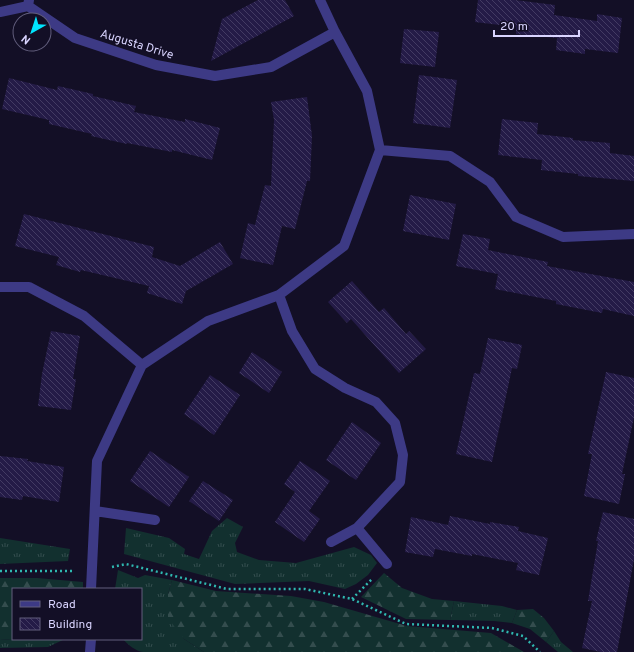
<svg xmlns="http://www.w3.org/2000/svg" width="634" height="652" font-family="Overpass,sans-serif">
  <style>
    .grass { fill: url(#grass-tufts) }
    .forest { fill: url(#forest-firs) }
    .building { fill: url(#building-back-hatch) }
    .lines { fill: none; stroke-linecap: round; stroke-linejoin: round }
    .path { stroke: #2fb8b0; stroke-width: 2.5; stroke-dasharray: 2 3; stroke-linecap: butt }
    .minor { stroke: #3d3a85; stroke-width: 10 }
    .labels { text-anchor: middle; stroke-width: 3; stroke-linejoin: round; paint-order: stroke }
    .street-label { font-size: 12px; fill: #d9d4ff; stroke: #130f26 }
  </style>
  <defs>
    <pattern id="grass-tufts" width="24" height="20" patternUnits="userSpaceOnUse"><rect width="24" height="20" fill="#12302f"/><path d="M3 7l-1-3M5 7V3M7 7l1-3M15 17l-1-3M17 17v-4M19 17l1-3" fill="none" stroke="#344d4e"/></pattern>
    <pattern id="forest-firs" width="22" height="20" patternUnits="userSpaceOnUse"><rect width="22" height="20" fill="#12302f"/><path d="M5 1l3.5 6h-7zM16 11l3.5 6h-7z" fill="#344d4e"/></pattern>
    <pattern id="building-back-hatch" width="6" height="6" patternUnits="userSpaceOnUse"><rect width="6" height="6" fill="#241b47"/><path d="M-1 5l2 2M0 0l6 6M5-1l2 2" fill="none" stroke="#433b63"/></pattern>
  </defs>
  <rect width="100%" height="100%" fill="#130f26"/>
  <path class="grass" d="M227,518L243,527L235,543L237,552L259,560L296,563L354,547L371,555L377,563L368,575L356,584L345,589L309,581L235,584L124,554L126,528L169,538L185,549L184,554L199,559L212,531Z
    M0,538L70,549L68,561L0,564Z
    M118,570L138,578L145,575L172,580L168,594L184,639L204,652H143C136,651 128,645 123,639H141V589H115Z
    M454,601L502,606L517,610L512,623L494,621L450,620Z
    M554,631L561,642L573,652H558L546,642Z
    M0,639L13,640L18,639H65L48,647L0,648Z"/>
  <path class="forest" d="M384,573L402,588L432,599L454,601L450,620L406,619L361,597Z
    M0,578H37L83,582V589H13V639H18L13,640L0,639Z
    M172,580L216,591L291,596L324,602L407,626L491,633L524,652H204L184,639L168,618V594Z
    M533,609L544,618L554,631L546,642L530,629L512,623L517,610Z"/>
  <path class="building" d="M258,0H285L294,16L211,61L222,19Z
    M478,0H515L555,5L554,15L597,21V14L622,18L618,53L585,49V54L556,50L557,38L516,34V27L475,22Z
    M404,29L439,32L435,67L400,63Z
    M419,75L457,80L450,128L413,123Z
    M9,78L57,90L58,86L93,94V96L136,106L134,112L185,122V119L220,128L212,160L172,150V152L127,143V144L91,136L92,134L49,124V120L2,109Z
    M307,97L312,136L310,181H307L295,229L282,226L273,265L240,258L248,223L255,225L265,185L271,186L274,120L271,102Z
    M502,119L538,123L537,134L573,138V140L610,143V153L634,156V181L578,176V174L541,170L542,160L498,155Z
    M410,195L456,204L449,240L403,231Z
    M24,214L154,247L152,257L180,266L220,242L233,264L186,291L182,304L147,293L149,286L81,270L80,272L56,265L59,257L15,246Z
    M463,234L490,239L488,250L548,262L547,266L634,282V316L603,309L602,313L556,304V301L495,289L498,274L456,266Z
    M352,281L379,312L384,308L406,334L409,331L426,349L399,373L351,319L347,323L328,302Z
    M51,331L80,336L73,379H76L71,410L38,406L42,374Z
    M488,338L522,345L517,369L512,368L492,462L456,454L474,373L480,374Z
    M252,352L282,372L269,393L239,373Z
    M606,372L634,378V417L622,474H625L619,504L584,496L592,454H588Z
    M210,375L240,395L214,435L184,414Z
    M352,422L381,443L356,480L326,460Z
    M150,451L189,477L169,507L130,481Z
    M0,456L28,459L27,461L64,467L59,502L23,496L22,500L0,497Z
    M300,461L330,481L309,511L320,519L304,542L275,522L295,492L284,484Z
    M203,481L233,500L219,521L189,501Z
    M603,512L634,519V559L617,652H601L582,648L592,601H588L598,541H596Z
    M450,516L490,524V522L519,527L518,531L548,538L539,575L516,570L518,563L472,554V556L435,549L433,557L405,552L411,517L448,525Z"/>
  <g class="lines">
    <path class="path" d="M112,567L126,564L227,589H305L352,599L406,624L492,628L523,636L540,652
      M0,571H72
      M352,599L373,578"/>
    <path class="minor" d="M29,0L28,6L75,38L156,65L215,76L271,67L335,32
      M0,12L28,6
      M380,150L450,156L490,182L516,217L563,237L634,234
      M0,287H29L84,316L142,365
      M279,295L292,331L315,369L345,388L376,402L395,423L403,455L400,482L357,528L387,564
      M95,511L155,520
      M331,542L357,528
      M91,589L97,461L142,365L208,321L279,295L344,246L380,150L367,91L335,32L320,0
      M90,652L91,639"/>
  </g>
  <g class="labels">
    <g class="street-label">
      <text transform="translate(137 44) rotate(17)" y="4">Augusta Drive</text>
    </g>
  </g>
  <rect x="12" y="588" width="130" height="52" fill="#130f26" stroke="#625e7d"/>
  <rect x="20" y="601" width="20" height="6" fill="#3d3a85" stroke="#625e7d"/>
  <text x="48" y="608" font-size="12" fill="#d9d4ff">Road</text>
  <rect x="20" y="618" width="20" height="12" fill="url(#building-back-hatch)" stroke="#625e7d"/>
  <text x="48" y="628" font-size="12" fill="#d9d4ff">Building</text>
  <g transform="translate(32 32) rotate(219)"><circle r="19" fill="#130f26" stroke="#625e7d"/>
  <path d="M0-3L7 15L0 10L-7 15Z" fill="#00e5ff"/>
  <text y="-6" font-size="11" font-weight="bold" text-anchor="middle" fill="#d9d4ff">N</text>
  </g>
  <path d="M494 30v6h85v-6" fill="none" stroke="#d9d4ff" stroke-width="2"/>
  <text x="500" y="30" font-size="12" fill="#d9d4ff" stroke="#130f26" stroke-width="3" paint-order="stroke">20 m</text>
</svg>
